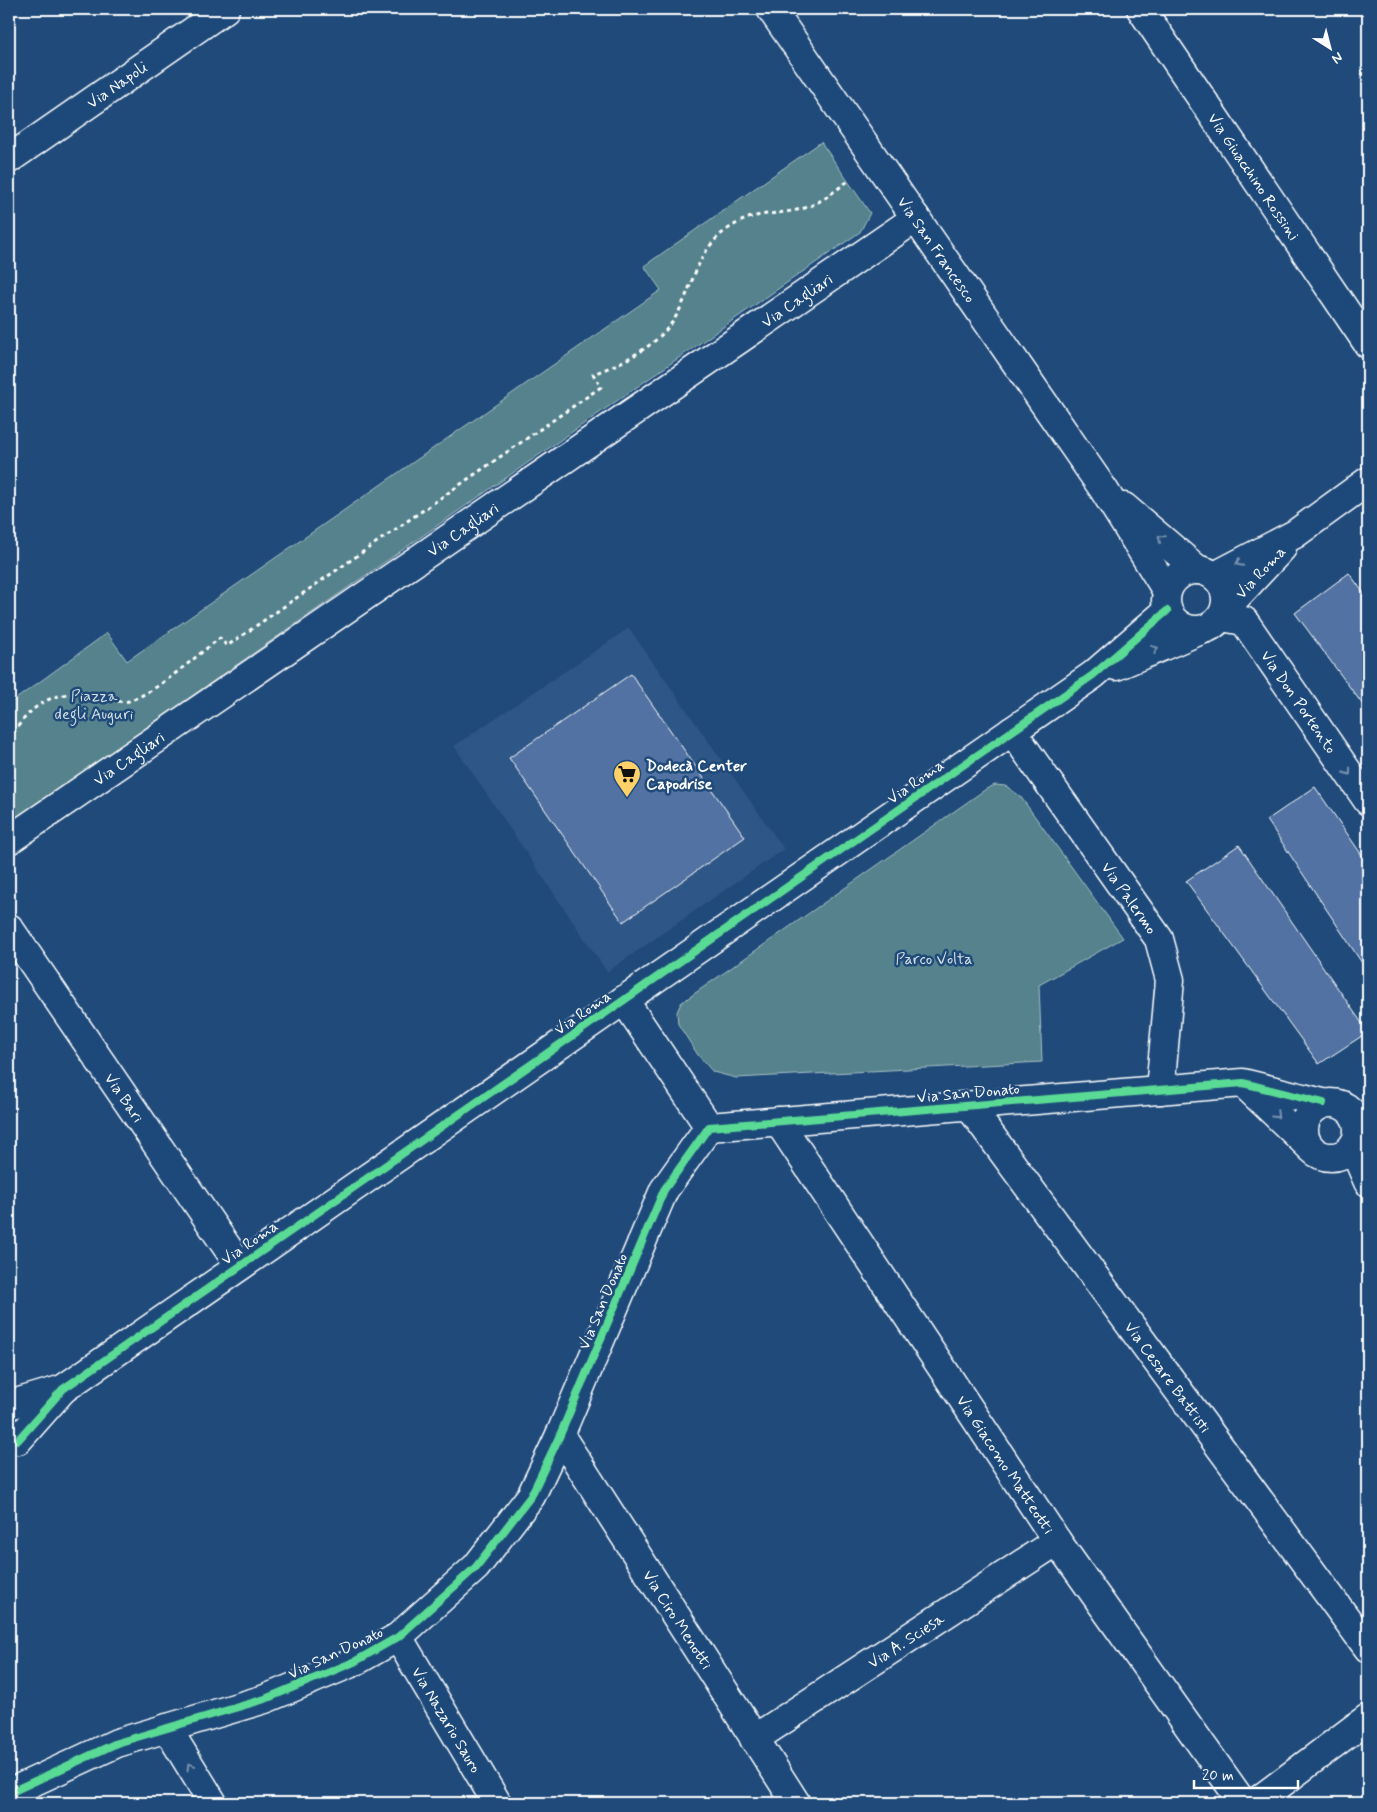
<svg xmlns="http://www.w3.org/2000/svg" width="1377" height="1812" font-family="Mynerve,sans-serif">
  <style>
    .built { fill: #2e5686 }
    .green { fill: #54828c; stroke: #aac0c6 }
    .building { fill: #5172a2; stroke: #fff }
    .lines { fill: none; stroke-linecap: round; stroke-linejoin: round }
    .minor-casing { stroke: #fff; stroke-width: 31 }
    .path { stroke: #fff; stroke-width: 3; stroke-dasharray: 4 4; stroke-linecap: butt }
    .minor { stroke: #1f4a7a; stroke-width: 28 }
    .cycleway-casing { stroke: #1f4a7a; stroke-width: 11 }
    .cycleway { stroke: #5adb95; stroke-width: 8 }
    .oneway { stroke: #7992af }
    .labels { text-anchor: middle; stroke-width: 5; stroke-linejoin: round; paint-order: stroke }
    .street-label { font-size: 16px; fill: #fff; stroke: #1f4a7a }
    .park-label { font-size: 16px; fill: #d4e0e2; stroke: #1f4a7a }
    .poi-label { font-size: 16px; font-weight: bold; fill: #fff; stroke: #1f4a7a; text-anchor: start }
  </style>
  <rect width="100%" height="100%" fill="#1f4a7a"/>
  <filter id="ink" filterUnits="userSpaceOnUse"><feTurbulence type="fractalNoise" baseFrequency=".02" numOctaves="2"/><feDisplacementMap in="SourceGraphic" scale="10" xChannelSelector="R" yChannelSelector="G"/><feConvolveMatrix kernelMatrix="1 2 1 2 8 2 1 2 1" color-interpolation-filters="sRGB"/></filter>
  <g filter="url(#ink)">
    <path class="built" d="M629,628L784,849L607,972L454,746Z"/>
    <path class="green" d="M821,142L870,213L860,232L9,823V704L107,633L127,661L661,290L644,266Z
      M995,785L1006,786L1020,796L1123,938L1039,985L1042,1062L736,1078L713,1072L698,1055L678,1024L677,1012L681,1003L986,789Z"/>
    <path class="building" d="M1349,573L1368,599V701L1363,705L1295,613Z
      M631,674L745,837L623,922L509,758Z
      M1315,787L1368,864V972L1267,820Z
      M1239,845L1368,1032L1319,1064L1186,881Z"/>
    <g class="lines">
      <g class="minor-casing">
        <g id="minor">
          <path id="s1" d="M771,9L1104,490L1167,591"/>
          <path id="s2" d="M1141,9L1368,344"/>
          <path id="s3" d="M9,159L225,9"/>
          <path d="M1124,507L1198,570"/>
          <circle cx="1196" cy="600" r="30"/>
          <path d="M1215,576L1295,534L1368,481"/>
          <path id="s4" d="M1225,609L1282,548"/>
          <path id="s5" d="M1222,617L1244,621L1368,801"/>
          <path d="M1116,666L1201,630"/>
          <path id="s6" d="M1012,731L1159,939L1170,980L1160,1090"/>
          <path id="s7" d="M9,840L916,218"/>
          <path id="s8" d="M9,928L240,1266"/>
          <path d="M624,1000L709,1127"/>
          <path d="M1244,1084L1309,1146"/>
          <circle cx="1331" cy="1130" r="27"/>
          <path id="s9" d="M969,1106L1368,1648"/>
          <path id="s10" d="M778,1121L1057,1541L1243,1803"/>
          <path d="M1366,1135L1353,1147L1368,1182"/>
          <path d="M9,1405L63,1389"/>
          <path id="s11" d="M560,1435L796,1803"/>
          <path d="M18,1440L63,1389L1093,675L1167,611"/>
          <path id="s12" d="M398,1637L497,1803"/>
          <path d="M167,1728L213,1803"/>
          <path id="s13" d="M754,1739L1057,1541"/>
          <path d="M9,1793L117,1743L265,1699L354,1662L398,1637L476,1567L531,1496L560,1435L664,1190L709,1127L1243,1083L1323,1103"/>
          <path d="M1255,1803L1368,1718"/>
        </g>
      </g>
      <path class="path" d="M9,740C31,703 55,687 99,697C108,699 121,703 129,701C160,690 193,658 220,638L227,646L601,387L593,374C627,361 663,344 680,309C694,281 698,251 725,231C755,209 769,217 801,209C819,205 835,190 850,180"/>
      <use href="#minor" class="minor"/>
      <g class="cycleway-casing">
        <path id="cycleway" d="M18,1440L63,1389L1093,675L1167,611
          M9,1793L117,1743L265,1699L354,1662L398,1637L476,1567L531,1496L560,1435L664,1190L709,1127L1243,1083L1323,1103"/>
      </g>
      <use href="#cycleway" class="cycleway"/>
    </g>
    <defs><path id="oneway-chevron" d="M-2-3.5L2.5 0L-2 3.5" fill="none" stroke-width="1.6" stroke-linecap="round" stroke-linejoin="round" transform="scale(1.25)"/></defs>
    <g class="oneway">
      <use href="#oneway-chevron" transform="translate(1161 538) rotate(-140)"/>
      <use href="#oneway-chevron" transform="translate(1239 563) rotate(152)"/>
      <use href="#oneway-chevron" transform="translate(1155 649) rotate(-22)"/>
      <use href="#oneway-chevron" transform="translate(1348 772) rotate(55)"/>
      <use href="#oneway-chevron" transform="translate(1276 1115) rotate(44)"/>
      <use href="#oneway-chevron" transform="translate(190 1766) rotate(-121)"/>
    </g>
  </g>
  <defs>
    <g id="supermarket-pin" transform="scale(1.4375)"><path d="M0 17L-7.5 6A9.5 9.5 0 1 1 7.5 6Z" fill="#ffd166" stroke="#1f4a7a"/><path d="M-6-5.5h2.5l.6 2H6L4.5 2H-2.5L-4.4-4H-6ZM-1.5 3.2a1.3 1.3 0 1 0 .1 0ZM3 3.2a1.3 1.3 0 1 0 .1 0Z" fill="#111"/></g>
  </defs>
  <g fill-rule="evenodd">
    <use href="#supermarket-pin" x="627" y="774"/>
  </g>
  <g class="labels">
    <g class="street-label">
      <text dy="6" stroke="none"><textPath href="#s3" startOffset="131">Via Napoli</textPath></text>
      <text dy="6" stroke="none"><textPath href="#s2" startOffset="202">Via Giuacchino Rossini</textPath></text>
      <text dy="6" stroke="none"><textPath href="#s1" startOffset="292">Via San Francesco</textPath></text>
      <text dy="6" stroke="none"><textPath href="#s7" startOffset="955">Via Cagliari</textPath></text>
      <text dy="6" stroke="none"><textPath href="#s7" startOffset="550">Via Cagliari</textPath></text>
      <text dy="6" stroke="none"><textPath href="#s4" startOffset="51">Via Roma</textPath></text>
      <text dy="6" stroke="none"><textPath href="#s5" startOffset="120">Via Don Portento</textPath></text>
      <text dy="6" stroke="none"><textPath href="#s7" startOffset="145">Via Cagliari</textPath></text>
      <text transform="translate(915 781) rotate(-35)" y="6">Via Roma</text>
      <text dy="6" stroke="none"><textPath href="#s6" startOffset="204">Via Palermo</textPath></text>
      <text transform="translate(582 1012) rotate(-35)" y="6">Via Roma</text>
      <text transform="translate(968 1092) rotate(-5)" y="6">Via San Donato</text>
      <text dy="6" stroke="none"><textPath href="#s8" startOffset="205">Via Bari</textPath></text>
      <text transform="translate(249 1242) rotate(-35)" y="6">Via Roma</text>
      <text transform="translate(602 1301) rotate(-67)" y="6">Via San Donato</text>
      <text dy="6" stroke="none"><textPath href="#s9" startOffset="336">Via Cesare Battisti</textPath></text>
      <text dy="6" stroke="none"><textPath href="#s10" startOffset="412">Via Giacomo Matteotti</textPath></text>
      <text dy="6" stroke="none"><textPath href="#s11" startOffset="219">Via Ciro Menotti</textPath></text>
      <text dy="6" stroke="none"><textPath href="#s13" startOffset="181">Via A. Sciesa</textPath></text>
      <text transform="translate(335 1652) rotate(-25)" y="6">Via San Donato</text>
      <text dy="6" stroke="none"><textPath href="#s12" startOffset="96">Via Nazario Sauro</textPath></text>
    </g>
    <g class="park-label">
      <text x="94" y="701">Piazza<tspan x="94" dy="18">degli Auguri</tspan></text>
      <text x="934" y="964">Parco Volta</text>
    </g>
    <g class="poi-label">
      <text x="646" y="771">Dodecà Center<tspan x="646" dy="18">Capodrise</tspan></text>
    </g>
  </g>
  <rect width="1377" height="1812" fill="none" stroke="#1f4a7a" stroke-width="30"/>
  <rect x="15" y="15" width="1347" height="1782" fill="none" stroke="#fff" stroke-width="2" filter="url(#ink)"/>
  <g transform="translate(1330 48) rotate(144)" stroke="#1f4a7a" stroke-width="4" paint-order="stroke">
  <path d="M0-4L9 19L0 12L-9 19Z" fill="#ffffff"/>
  <text y="-8" font-size="14" font-weight="bold" text-anchor="middle" fill="#ffffff">N</text>
  </g>
  <path d="M1194 1780v8h104v-8" fill="none" stroke="#ffffff" stroke-width="2.5"/>
  <text x="1202" y="1780" font-size="15" fill="#ffffff" stroke="#1f4a7a" stroke-width="4" paint-order="stroke">20 m</text>
</svg>
